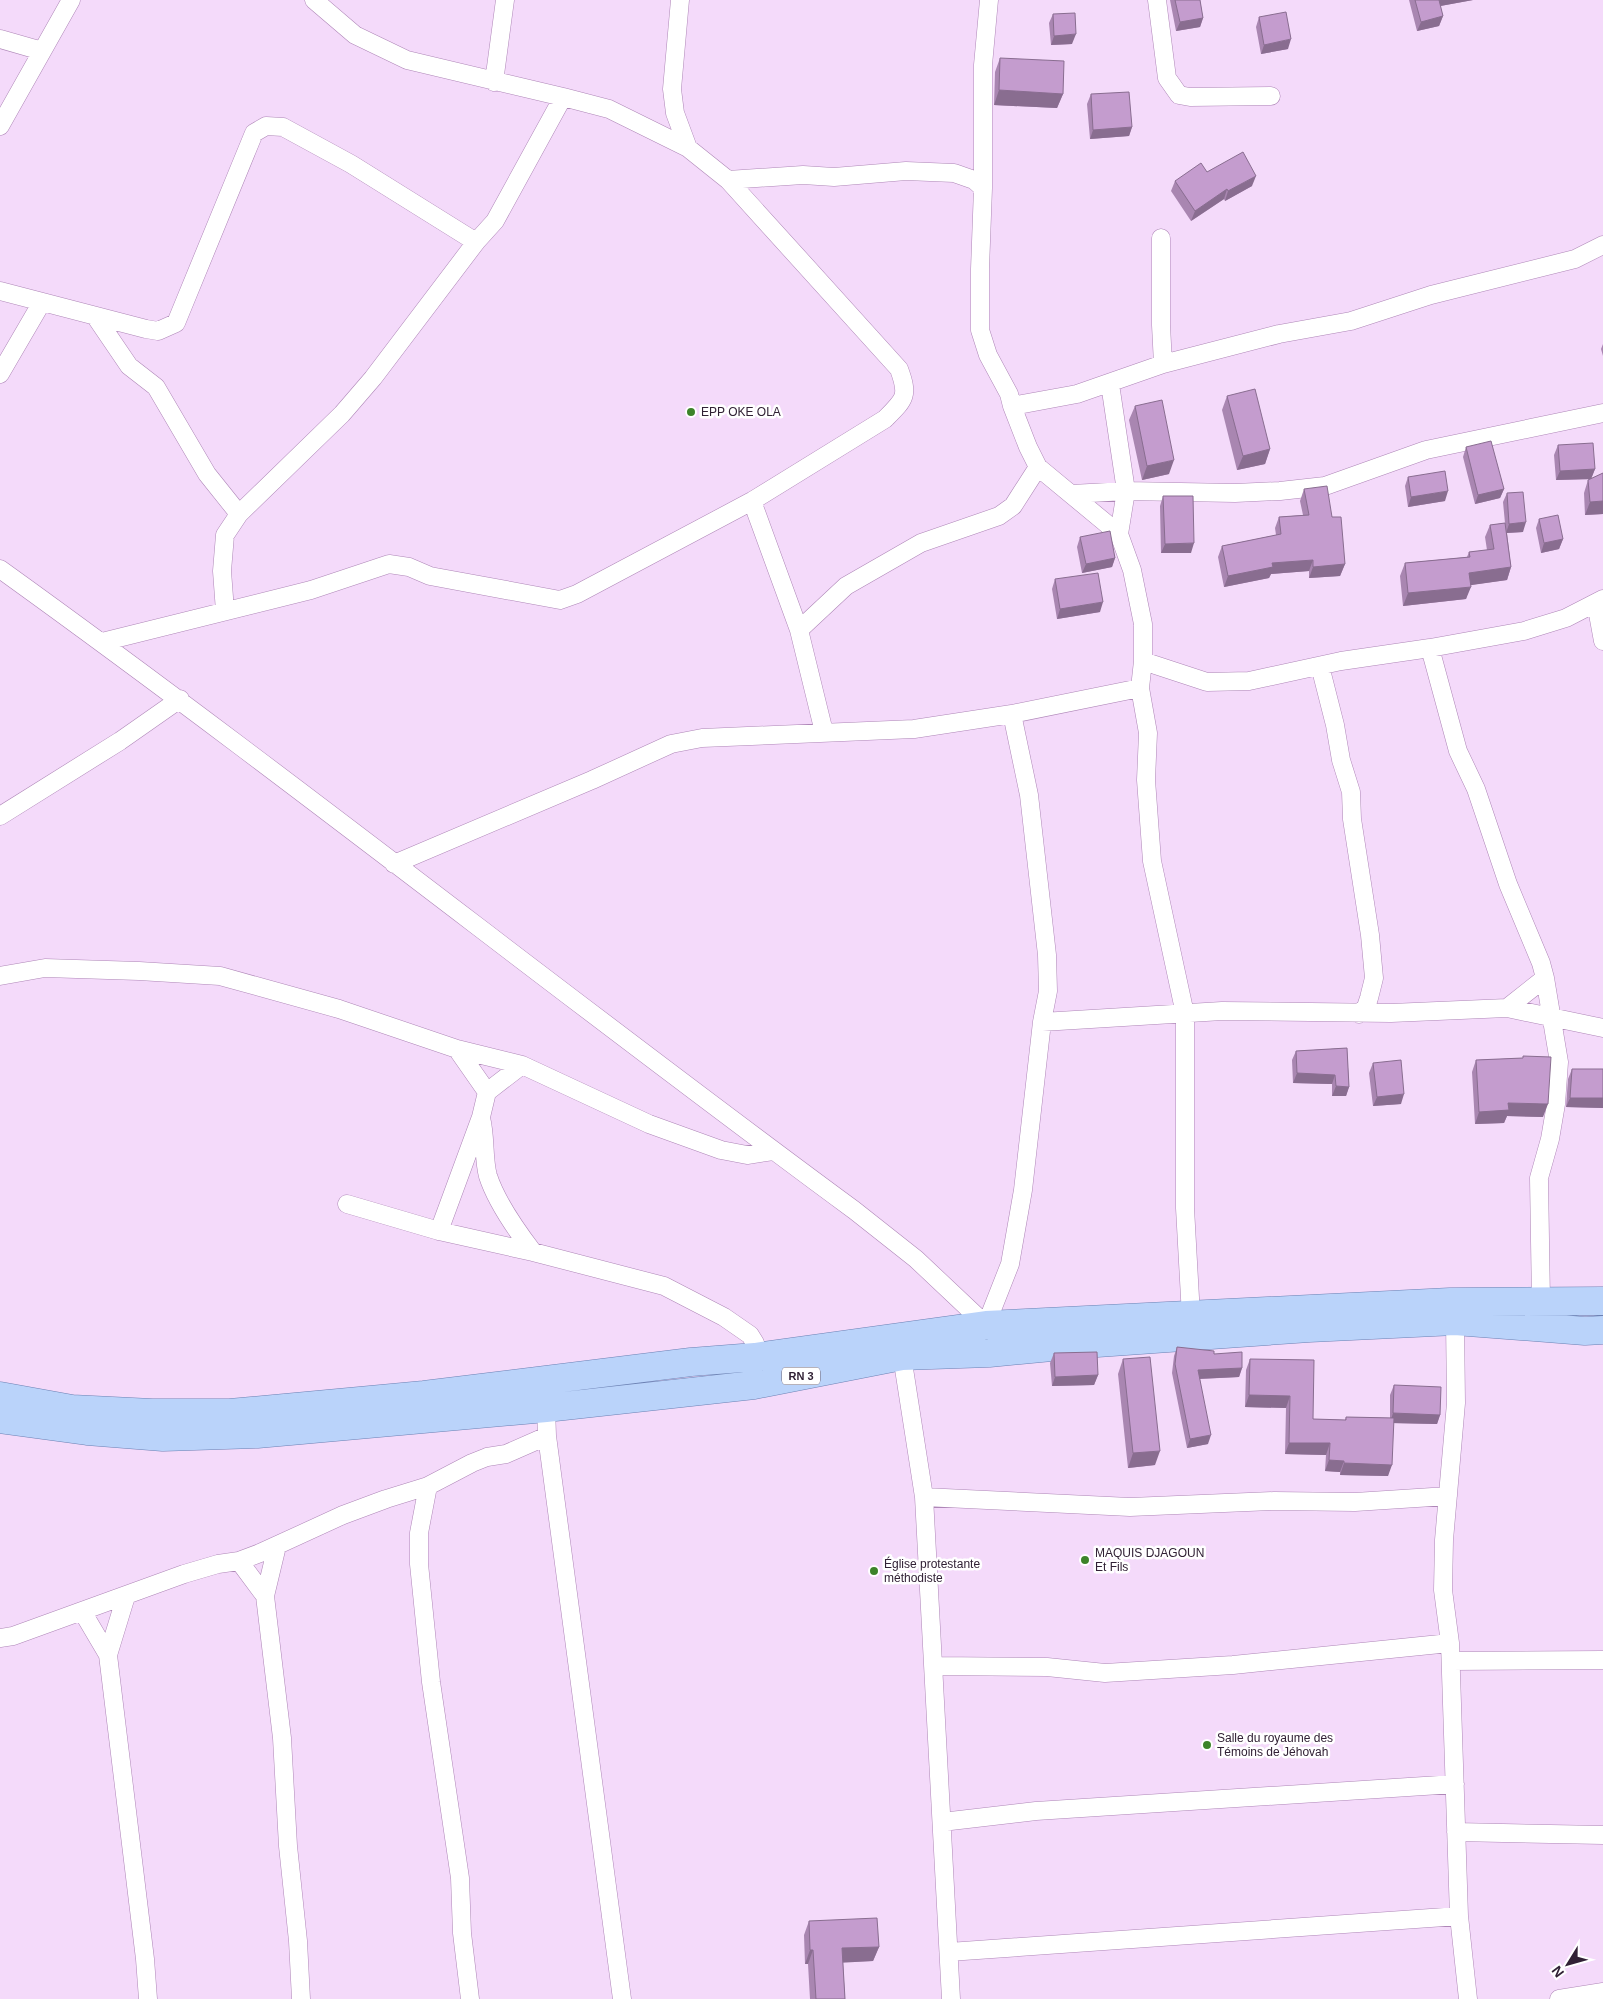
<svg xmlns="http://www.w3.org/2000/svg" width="1603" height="1999" font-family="Helvetica,sans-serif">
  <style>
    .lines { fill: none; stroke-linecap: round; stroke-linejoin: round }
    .street-casing { stroke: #ae86b7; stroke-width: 19 }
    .primary-casing { stroke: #6c81b3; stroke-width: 29 }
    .street { stroke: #fff; stroke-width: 18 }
    .primary { stroke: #bad3fa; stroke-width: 28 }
    .wall { fill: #a986b1 }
    .shaded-wall { fill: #896d90 }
    .building { fill: #c49cce; stroke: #896d90 }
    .poi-dot { fill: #3c8329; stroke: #fff; stroke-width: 2 }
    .labels { text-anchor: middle; stroke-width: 5; stroke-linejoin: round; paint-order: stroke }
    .shield { fill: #fff; stroke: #6f6472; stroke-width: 1 }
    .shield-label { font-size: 11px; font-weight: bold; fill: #312135 }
    .poi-label { font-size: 12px; fill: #312135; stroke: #fff; text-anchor: start }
  </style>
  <rect width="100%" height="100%" fill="#f4dafa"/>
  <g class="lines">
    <g class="street-casing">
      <path id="street" d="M680,0L672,89L675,113L688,148
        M989,0L983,65V188L980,269V330L988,355L1009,394L1012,406L1028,447L1038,467L1119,534L1132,570L1143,624V661L1140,688L1148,733L1146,780L1152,861L1185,1014V1208L1191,1316
        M1157,0L1167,78L1179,95L1190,97L1271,96
        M0,39L42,51
        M494,82L505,0
        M0,126L71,0
        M728,180L803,175L834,177L906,171L954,173L974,180L983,188
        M1161,238V325L1163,364
        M0,291L146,329L158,331L176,323L254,133L266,126L283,127L351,164L476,242L495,221L563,97
        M95,316L129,366L156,387L207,474L239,514
        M0,374L42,302
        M1012,406L1077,394L1163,364L1279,334L1351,321L1431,295L1575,259L1603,245
        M1072,494L1126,491L1110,384
        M752,501L799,630L824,732
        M1119,534L1126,491L1235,493L1280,491L1325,486L1426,450L1603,413
        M0,569C289,777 567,999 854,1210L916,1259L986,1325L1010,1264L1023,1190L1042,1022L1048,991L1047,955L1029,795L1012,714
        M1596,603L1603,641
        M225,611L222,571L225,535L239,514L342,414L373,378L476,242
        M799,630L846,586L921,543L999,516L1013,506L1038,467
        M102,642L311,590L389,564L409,567L430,576L560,600L577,594L752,501L885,419C905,399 909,396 899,369L728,180L688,148L609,109L563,97L407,60L355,35L314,0
        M1430,648L1458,751L1476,789L1508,884L1541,963L1545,978L1559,1062L1556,1104L1550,1139L1539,1178L1541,1302
        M1143,661L1207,682L1249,681L1341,661L1430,648L1524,631L1566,618L1603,599
        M1320,666L1335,725L1341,760L1351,792L1352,819L1370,935L1374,978L1369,998L1366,1007L1359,1014
        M0,816L120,741L180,699
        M394,864L592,780L671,744L702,738L914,729L1012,714L1140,688
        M0,976L45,968L139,971L220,976L339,1009L457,1049L522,1065L649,1124L721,1150L747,1155L773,1151
        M1507,1008L1545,978
        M1042,1022L1222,1011L1391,1013L1507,1008L1603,1028
        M457,1049L487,1092
        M481,1118C486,1137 483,1158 488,1176C496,1201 517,1231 533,1252
        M347,1204L439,1231L533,1252L664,1286L724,1317L750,1335L755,1343V1357
        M439,1231L481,1117L487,1092L522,1065
        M1455,1321L1456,1403L1444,1540L1443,1590L1450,1643L1459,1916L1468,1999
        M902,1356L924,1497L951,1999
        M546,1408L547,1436L622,1999
        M428,1486L419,1533V1564L431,1682L460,1878L462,1933L470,1999
        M924,1497L1130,1507L1274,1501L1355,1502L1448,1496
        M277,1546L265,1596L282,1738L288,1846L298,1941L301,1999
        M239,1561L265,1596
        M82,1611L108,1655L145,1959L148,1999
        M0,1638L13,1636L184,1574L218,1564L239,1561L260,1553L343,1515L386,1499L428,1486L472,1463L487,1457L506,1454L547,1436
        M108,1655L126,1596
        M1451,1661L1603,1660
        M933,1666L1047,1667L1105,1673L1233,1665L1450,1643
        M942,1822L1036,1811L1455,1784
        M1456,1832L1603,1835
        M949,1952L1459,1916
        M1559,1999L1603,1992"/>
    </g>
    <g class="primary-casing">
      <path id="primary" d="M0,1396L72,1409L152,1413H230L424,1395L691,1362L755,1357L986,1325L1450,1302L1603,1301
        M0,1419L87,1431L163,1437L257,1434L546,1408L754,1385L902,1356L989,1353L1083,1344L1309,1328L1455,1321L1585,1331L1603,1330"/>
    </g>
    <use href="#street" class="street"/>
    <use href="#primary" class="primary"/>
  </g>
  <path class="wall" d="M1170,0H1200L1203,18L1200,27L1176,31Z
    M1409,0H1473L1440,6L1443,16L1439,26L1417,31Z
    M1053,14L1072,44L1051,45L1049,23Z
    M1259,17L1288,49L1261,54L1256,27Z
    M1000,58L1063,94L1057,108L994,105L995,72Z
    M1091,94L1132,127L1129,136L1090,139L1087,104Z
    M1207,172L1252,186L1225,201L1224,199L1191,221L1171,191L1175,181Z
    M1603,344V356L1601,349Z
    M1227,396L1270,449L1265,464L1237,470L1222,410Z
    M1135,406L1169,474L1142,480L1129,420Z
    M1558,445L1595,469L1591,479L1556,480L1554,455Z
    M1466,447L1504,489L1500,498L1475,504L1463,457Z
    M1603,473V514L1585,515L1584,493L1588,480Z
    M1408,477L1445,501L1408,507L1405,486Z
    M1304,489L1332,517L1345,564L1340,576L1309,578V571L1271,574L1269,578L1224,587L1218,557L1222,546L1276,535L1275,528L1279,517L1303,515L1300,501Z
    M1507,493L1523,532L1507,533L1511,567L1507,580L1470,585L1466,599L1403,606L1400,576L1405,563L1467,557L1469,552L1487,550L1485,537L1490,525L1505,523L1503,502Z
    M1163,496L1191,553H1161L1160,506Z
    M1539,519L1563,539L1559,549L1541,553L1536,528Z
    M1080,537L1115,558L1112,567L1082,573L1077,547Z
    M1055,579L1100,612L1057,619L1052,589Z
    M1347,1048L1349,1087L1346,1096H1332V1084L1293,1083L1292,1060L1296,1051Z
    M1523,1056L1543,1117L1507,1116L1504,1123L1475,1124L1472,1072L1476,1060L1523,1058Z
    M1373,1063L1401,1104L1373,1106L1369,1073Z
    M1572,1069H1603V1108L1566,1107L1568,1079Z
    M1177,1347L1214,1354L1242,1368L1239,1377L1200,1379L1208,1444L1187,1448L1172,1373L1174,1356Z
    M1054,1353L1098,1375L1094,1385L1052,1386L1050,1363Z
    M1123,1359L1155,1465L1128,1468L1118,1374Z
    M1250,1359L1313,1419L1345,1420L1346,1417L1390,1418V1395L1394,1385L1440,1415L1437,1424L1393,1423L1388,1476L1340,1475V1472L1325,1471L1326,1455L1285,1454L1286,1408L1245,1407L1246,1370Z
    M809,1921L879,1947L873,1961L843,1962L845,1999H810L808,1964H805L804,1935Z"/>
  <path class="shaded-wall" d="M1437,0H1473L1435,7Z
    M1443,16L1439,26L1417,31L1421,22Z
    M1203,18L1200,27L1176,31L1180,22Z
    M1076,34L1072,44L1051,45L1054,36Z
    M1291,39L1288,49L1261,54L1264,45Z
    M999,90L1063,94L1057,108L994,105Z
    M1132,127L1129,136L1090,139L1093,130Z
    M1256,176L1252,186L1225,201L1228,191Z
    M1227,189L1224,199L1191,221L1195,211Z
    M1270,449L1265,464L1237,470L1243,456Z
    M1174,460L1169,474L1142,480L1147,466Z
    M1595,469L1591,479L1556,480L1560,471Z
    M1504,489L1500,498L1475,504L1478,495Z
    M1448,491L1445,501L1408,507L1411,497Z
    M1603,501V514L1585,515L1590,502Z
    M1526,522L1523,532L1506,533L1509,524Z
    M1563,539L1559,549L1541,553L1544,543Z
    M1194,543L1191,553H1161L1165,544Z
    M1115,558L1112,567L1082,573L1086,564Z
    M1313,560L1309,571L1271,574L1269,578L1224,587L1228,576L1272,563Z
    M1345,564L1340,576L1309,578L1313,567Z
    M1511,567L1507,580L1465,586L1469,573Z
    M1471,587L1466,599L1403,606L1408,593Z
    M1103,602L1100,612L1057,619L1060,609Z
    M1297,1073L1335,1075L1332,1084L1293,1083Z
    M1336,1086L1349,1087L1346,1096H1332Z
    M1404,1094L1401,1104L1373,1106L1377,1097Z
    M1570,1098H1603V1108L1566,1107Z
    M1508,1103L1548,1104L1543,1117L1507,1116L1504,1123L1475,1124L1479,1112Z
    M1242,1368L1239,1377L1195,1379L1198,1370Z
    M1098,1375L1094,1385L1052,1386L1055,1377Z
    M1249,1395L1290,1396L1286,1408L1245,1407Z
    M1393,1413L1440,1415L1437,1424L1390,1423Z
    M1211,1435L1208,1444L1187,1448L1190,1439Z
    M1289,1443H1330L1326,1455L1285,1454Z
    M1160,1451L1155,1465L1128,1468L1133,1453Z
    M1329,1460L1344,1461L1340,1472L1325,1471Z
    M1344,1463L1392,1465L1388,1476L1340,1475Z
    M879,1947L873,1961L837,1963L842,1948Z
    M810,1950H813L808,1964H805Z"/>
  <path class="building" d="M1175,0H1200L1203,18L1180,22Z
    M1415,0H1439L1443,16L1421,22Z
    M1286,12L1291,39L1264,45L1259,17Z
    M1075,13L1076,34L1054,36L1053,14Z
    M1000,58L1064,61L1063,94L999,90Z
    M1129,92L1132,127L1093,130L1091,94Z
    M1243,152L1256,176L1228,191L1227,189L1195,211L1175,181L1201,163L1207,172Z
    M1255,389L1270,449L1243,456L1227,396Z
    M1162,400L1174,460L1147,466L1135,406Z
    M1491,441L1504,489L1478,495L1466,447Z
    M1593,443L1595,469L1560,471L1558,445Z
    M1445,471L1448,491L1411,497L1408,477Z
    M1603,473V501L1590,502L1588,480Z
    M1327,486L1332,517H1341L1345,564L1313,567V560L1272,563L1273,567L1228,576L1222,546L1281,534L1279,517L1309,515L1304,489Z
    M1523,492L1526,522L1509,524L1507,493Z
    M1163,496H1193L1194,543L1165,544Z
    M1558,515L1563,539L1544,543L1539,519Z
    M1505,523L1511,567L1469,573L1471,587L1408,593L1405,563L1470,557L1469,552L1494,549L1490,525Z
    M1110,531L1115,558L1086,564L1080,537Z
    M1098,573L1103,602L1060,609L1055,579Z
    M1347,1048L1349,1087L1336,1086L1335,1075L1297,1073L1296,1051Z
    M1523,1056L1551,1057L1548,1104L1508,1103L1509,1110L1479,1112L1476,1060L1523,1058Z
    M1401,1060L1404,1094L1377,1097L1373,1063Z
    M1572,1069H1603V1098H1570Z
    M1177,1347L1214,1351V1354L1242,1352V1368L1198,1370L1211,1435L1190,1439L1175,1364Z
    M1097,1352L1098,1375L1055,1377L1054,1353Z
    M1150,1357L1160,1451L1133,1453L1123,1359Z
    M1250,1359L1314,1360L1313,1419L1346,1420V1417L1394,1418L1392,1465L1344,1463V1461L1329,1460L1330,1443H1289L1290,1396L1249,1395Z
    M1394,1385L1441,1387L1440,1415L1393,1413Z
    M877,1918L879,1947L842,1948L845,1999H816L813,1950H810L809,1921Z"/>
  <g class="poi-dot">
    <circle cx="691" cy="412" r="5"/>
    <circle cx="1085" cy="1560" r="5"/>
    <circle cx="874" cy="1571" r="5"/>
    <circle cx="1207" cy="1745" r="5"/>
  </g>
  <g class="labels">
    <rect class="shield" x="782" y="1367.5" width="38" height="17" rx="4"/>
    <g class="shield-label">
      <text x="801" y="1380">RN 3</text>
    </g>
    <g class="poi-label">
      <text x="701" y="416">EPP OKE OLA</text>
      <text x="1095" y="1557">MAQUIS DJAGOUN<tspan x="1095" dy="14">Et Fils</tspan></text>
      <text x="884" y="1568">Église protestante<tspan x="884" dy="14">méthodiste</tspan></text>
      <text x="1217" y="1742">Salle du royaume des<tspan x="1217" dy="14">Témoins de Jéhovah</tspan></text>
    </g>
  </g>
  <g transform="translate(1568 1964) rotate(233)" stroke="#ffffff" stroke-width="4" paint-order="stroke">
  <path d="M0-4L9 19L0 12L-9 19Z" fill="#312135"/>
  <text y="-8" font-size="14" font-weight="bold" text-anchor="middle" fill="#312135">N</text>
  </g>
</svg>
